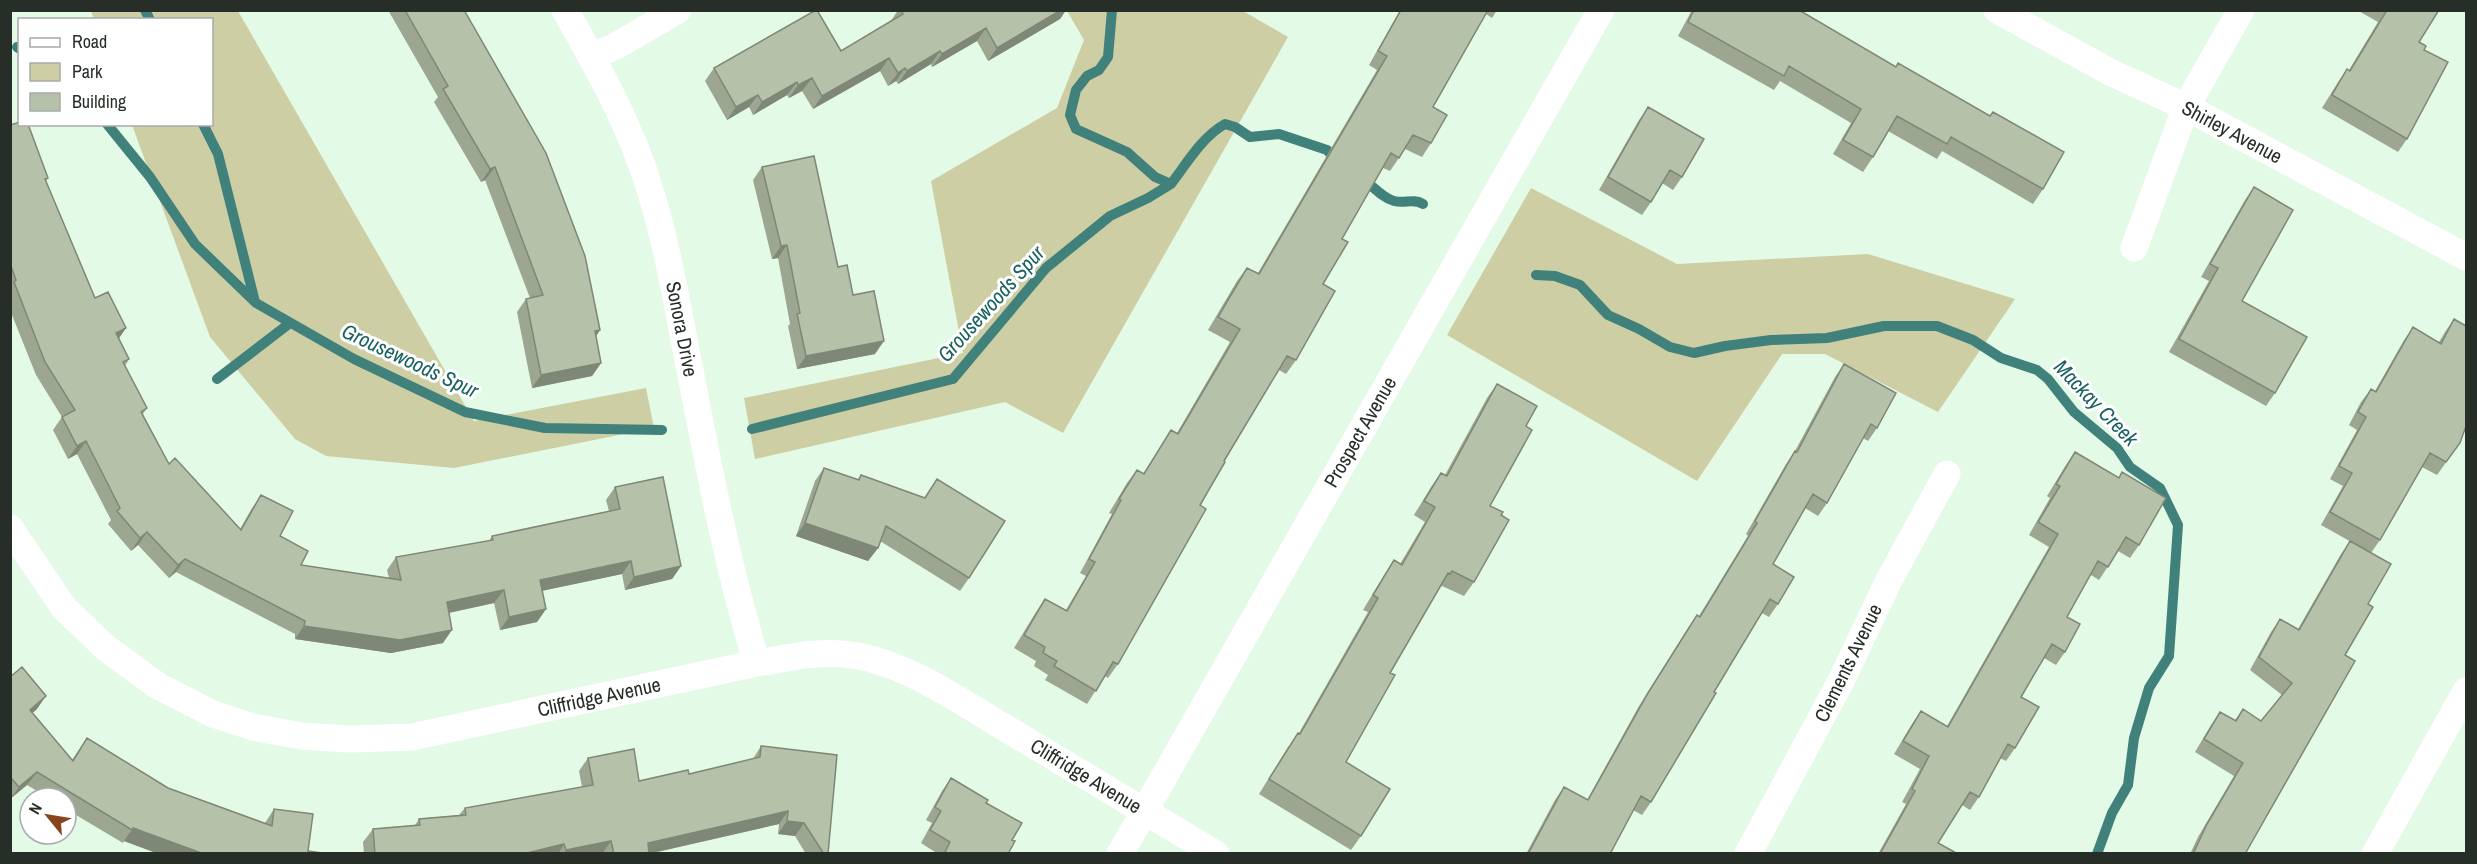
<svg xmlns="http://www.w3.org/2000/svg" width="2477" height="864" font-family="'Archivo Narrow',sans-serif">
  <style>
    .green { fill: #cdcea3 }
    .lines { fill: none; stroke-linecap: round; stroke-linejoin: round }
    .stream { stroke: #41817c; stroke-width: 10 }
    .minor { stroke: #fff; stroke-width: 27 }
    .wall { fill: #9ca691 }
    .shaded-wall { fill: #7f8776 }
    .building { fill: #b5c1a9; stroke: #7f8776; stroke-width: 1.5 }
    .labels { text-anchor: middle; stroke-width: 6; stroke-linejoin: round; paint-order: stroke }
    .street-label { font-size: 20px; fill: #262e27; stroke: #fff }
    .water-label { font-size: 21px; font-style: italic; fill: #19625f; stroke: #fff }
  </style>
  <rect width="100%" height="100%" fill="#e3fae7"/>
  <path class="green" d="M91,11H238L474,421L646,388L654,428L454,468L326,456L295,439L210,337L132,125L212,124V20L94,19Z
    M1067,11H1243L1288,37L1063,433L1005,402L755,459L744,398L963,353L931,181L1057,108L1084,40Z
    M1531,188L1677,264L1868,254L2015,299L1938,412L1825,354H1782L1697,481L1447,335Z"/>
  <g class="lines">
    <path class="stream" d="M145,10L150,20
      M1112,10L1108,57L1099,70L1087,76L1076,90L1070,115L1076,129L1127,152L1155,177L1171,184C1187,163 1202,137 1225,124L1235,127L1250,137L1279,134L1327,150L1339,163
      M17,47L20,49
      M107,124L150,177L195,244L256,303L354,359L465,412L545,428L662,430
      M203,124L218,154L255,302
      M1362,178C1372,185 1382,198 1394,201C1405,204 1413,198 1423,204
      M1536,275L1555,276L1580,285L1608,315L1639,329L1670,347L1694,353L1725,346L1771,340L1827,338L1884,326H1937L1973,340L2001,358L2037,370L2048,379L2074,412L2117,448L2130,467L2160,488L2178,525L2169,656L2149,688L2134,738L2128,785L2112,813L2097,854
      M217,379L290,323
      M752,429L953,379L1046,268L1110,216L1148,198L1171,184"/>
    <path class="minor" d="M565,10C598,68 631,126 650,190C666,241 675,293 685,345C706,451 725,560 757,663
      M1997,10L2112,73L2186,107L2466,257
      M591,57L616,46L678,10
      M2134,248L2186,107L2241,10
      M10,528L64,608L106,648L158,686L213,714L253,727L301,736L351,739L412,737L757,663C788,658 820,650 852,655C908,663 964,704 1012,732C1080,773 1148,813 1216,854
      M1120,854L1601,10
      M1748,854L1841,681L1889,580L1947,474
      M2375,854L2466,691"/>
  </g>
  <path class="wall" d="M388,10H464L600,330L596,337L601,363L592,376L532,388L517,312L526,299L530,298L485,180L481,182L434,102L438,97Z
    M898,10H1066L1060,19L988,61L977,41L932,67L931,64L898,84L896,81L888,86L880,71L813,109L802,91L789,98L787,95L753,115L749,107L727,120L705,81L714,68L841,51L891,21Z
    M1400,10H1497L1492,18L1486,14L1433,107L1431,143L1422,157L1405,149L1390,171L1383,168L1342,239L1323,284L1296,360L1286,374L1279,370L1224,461L1118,664L1108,678L1105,676L1087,704L1045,680L1048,675L1034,666L1036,661L1014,648L1036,612L1045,599L1066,610L1086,576L1080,573L1112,514L1109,513L1127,483L1137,470L1143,474L1171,430L1177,433L1230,342L1208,330L1237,281L1247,268L1258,273L1377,70L1369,65Z
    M1692,10H1799L2043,189L2033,204L1942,151L1937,159L1888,131L1873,157L1863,172L1833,154L1851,123L1780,81L1774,90L1678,36Z
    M2357,10H2439L2419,42L2424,50L2407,139L2398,152L2322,108L2338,82L2347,69L2349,70L2378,22Z
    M1648,107L1682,177L1673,190L1662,183L1651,202L1642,215L1599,190L1639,120Z
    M10,125L48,178L46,181L95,298L126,328L119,338L129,359L125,366L147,408L143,414L169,464L240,529L252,508L261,495L280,536L301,565L389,578L387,570L396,557L489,541L492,536L609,511L606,500L615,487L681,566L672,579L625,590L622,574L542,591L546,609L537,622L500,630L494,603L449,613L443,643L391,653L295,639V634L176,572L169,578L138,545L131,551L108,524L111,520L77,454L68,459L53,430L62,417L36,375L10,310Z
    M762,167L838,267L853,295L875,354L797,369L788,326L790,324L778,258L772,259L753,180Z
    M2254,187L2242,301L2275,393L2266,406L2169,352L2209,281L2201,277L2245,200Z
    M2454,319L2466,326V432H2464L2460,443L2437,475L2422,467L2380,540L2371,553L2321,525L2343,486L2330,479L2357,430L2349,425L2361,402L2371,389L2375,391L2404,340L2413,327L2439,342L2445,332Z
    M1844,364L1877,428L1868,441L1863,438L1827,503L1818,516L1805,508L1773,564L1778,604L1769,617L1762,613L1714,692L1651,802L1642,815L1633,810L1610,854H1526L1555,800L1564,787L1587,800L1639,706L1688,628L1697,615L1699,616L1748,536L1746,534L1786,464L1795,451L1835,377Z
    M1497,384L1526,426L1490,506L1474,582L1464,596L1442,586L1439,588L1390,673L1346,762L1361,836L1351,850L1259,794L1288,747L1299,733L1368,612L1363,610L1384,575L1394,560L1400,564L1425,522L1414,515L1431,487L1441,473L1445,475L1487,398Z
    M2075,452L2118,478L2122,472L2139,545L2130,558L2118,551L2099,580L2091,575L2067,617L2065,652L2056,665L2044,658L2021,697L2015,748L2006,761L2000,758L1979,797L1970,810L1962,805L1938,843L1958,854H1878L1906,804L1902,802L1920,769L1894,754L1912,724L1921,711L1947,726L2049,547L2029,535L2050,498L2047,496L2066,465Z
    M824,468L857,480L861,475L924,498L937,479L969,578L960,591L880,541L878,548L868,561L796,536L815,481Z
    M2350,541L2368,604L2345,655L2245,854H2190L2198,837L2234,776L2195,752L2211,725L2220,712L2235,720L2243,709L2261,721L2282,695L2250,670L2271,632L2280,619L2298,629L2341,554Z
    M10,677L37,709L32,713L72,760L87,738L168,788L265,823L274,809L308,851L329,854H159L124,841L123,843L66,809V798H49L27,785L10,799Z
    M761,746L828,854H806L795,836L778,834L779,824L649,854H364L363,842L373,829L415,825L419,819L459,815L465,808L582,787L579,771L588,758L639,781L689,774L753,759Z
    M951,778L986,803L1012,840L1008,854H938L921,843L932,823L926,820L942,791Z"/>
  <path class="shaded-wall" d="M1061,10H1066L1060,19L988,61L997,48Z
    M986,28L977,41L932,67L942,54Z
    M940,51L931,64L898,84L907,71Z
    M889,58L880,71L813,109L822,96Z
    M905,68L896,81L888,86L898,73Z
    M812,78L802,91L789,98L798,85Z
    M797,82L787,95L753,115L762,102Z
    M758,95L749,107L727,120L736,107Z
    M495,167L485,180L481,182L490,169Z
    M787,245L778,258L772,259L781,246Z
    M126,328L117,341L116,333Z
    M600,330L591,343L595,331Z
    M884,341L875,354L797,369L806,356Z
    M601,363L592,376L532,388L541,375Z
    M86,441L77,454L68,459L77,446Z
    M805,523L878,548L868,561L796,536Z
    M147,532L138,545L131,551L140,538Z
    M185,559L176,572L169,578L178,565Z
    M631,561L622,574L531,593L540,580Z
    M681,566L672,579L625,590L634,577Z
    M504,590L494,603L438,615L447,602Z
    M546,609L537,622L500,630L509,617Z
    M304,626L452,630L443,643L391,653L295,639Z
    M46,696L37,709L21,723L30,710Z
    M37,772L27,785L10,799L19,787Z
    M788,811L779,824L647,854L648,843Z
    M787,821L804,823L795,836L778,834Z
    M133,828L204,854H159L124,841Z
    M611,841L602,854H563L566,850Z
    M564,844L558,854H523Z"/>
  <path class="building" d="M405,10H464L546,153L585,256L600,330L595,331L601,363L541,375L526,299L543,295L495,167L490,169L443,89L448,86Z
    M816,10H817L841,51L903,14L901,10H1061L997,48L986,28L942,54L940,51L907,71L905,68L898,73L889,58L822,96L812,78L798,85L797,82L762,102L758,95L736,107L714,68Z
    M1401,10H1488L1433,107L1447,115L1431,143L1413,135L1399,158L1391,153L1342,239L1348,242L1323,284L1335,291L1296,360L1287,356L1224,461L1225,462L1200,505L1206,509L1118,664L1113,662L1096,691L1054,666L1057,661L1043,653L1045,647L1024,635L1045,599L1067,611L1095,562L1089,559L1121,500L1119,499L1137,470L1144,474L1171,430L1178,434L1240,329L1218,317L1247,268L1259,274L1387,56L1378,51Z
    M1694,10H1799L1896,67L1898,63L1990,116L1993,112L2064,152L2043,189L1951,137L1947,144L1897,116L1873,157L1843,140L1861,109L1789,66L1784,76L1688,22Z
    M2387,10H2439L2419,42L2426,46L2424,50L2448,62L2407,139L2332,95L2347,69L2350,71Z
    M1648,107L1704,139L1682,177L1670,170L1651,202L1608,177Z
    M20,122V124H28L48,178L45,179L95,298L108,292L126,328L116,333L129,359L123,362L147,408L141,412L169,464L175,458L241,530L261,495L293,511L280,536L308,551L301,565L401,580L396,557L493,540L492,536L620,509L615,487L663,477L681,566L634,577L631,561L540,580L546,609L509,617L504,590L447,602L452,630L400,640L304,626L305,621L185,559L178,565L147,532L140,538L117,511L120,508L86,441L77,446L62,417L75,410L45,362L14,282L16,280L10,263V125Z
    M814,156L838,267L847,265L853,295L874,291L884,341L806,356L797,314L800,313L787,245L781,246L762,167Z
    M2254,187L2293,210L2242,301L2307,337L2275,393L2179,339L2218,268L2210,264Z
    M2454,319L2466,326V426L2460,443L2446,462L2430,453L2380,540L2330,512L2352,473L2339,466L2366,417L2358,412L2371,389L2376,392L2413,327L2441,344Z
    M1844,364L1896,393L1877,428L1871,424L1827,503L1813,494L1773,564L1794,577L1778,604L1770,599L1714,692L1716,693L1651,802L1641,796L1610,854H1528L1564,787L1588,800L1648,693L1697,615L1700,617L1757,523L1755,521L1795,451L1797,452Z
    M1497,384L1537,406L1526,426L1532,430L1490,506L1503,512L1501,515L1509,520L1474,582L1452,571L1450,574L1448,573L1390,673L1395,675L1346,762L1390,789L1361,836L1269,779L1298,733L1300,734L1378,598L1373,595L1394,560L1402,565L1435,507L1424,501L1441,473L1447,476Z
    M2075,452L2119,478L2122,472L2166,498L2139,545L2126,537L2108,567L2098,561L2067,617L2080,624L2065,652L2052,644L2021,697L2039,707L2015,748L2008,744L1979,797L1970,792L1938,843L1958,854H1880L1915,791L1912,789L1929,756L1903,741L1921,711L1948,727L2058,534L2038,522L2060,486L2056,484Z
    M824,468L859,480L861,475L925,498L937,479L1005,521L969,578L886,526L878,548L805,523Z
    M2350,541L2391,564L2368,604L2373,607L2345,655L2355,661L2245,854H2193L2207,824L2243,763L2204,739L2220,712L2236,721L2243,709L2261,721L2292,683L2259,657L2280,619L2299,630Z
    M22,667L46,696L30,710L73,761L87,738L168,788L272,826L274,809L313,814L308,851L329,854H204L133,828L132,830L37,772L19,787L10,777V677Z
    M761,746L837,755L828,854H824L804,823L787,821L788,811L648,843L649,854H614L611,841L566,850L564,844L523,854H375L373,829L420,825L419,819L466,815L465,808L593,785L588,758L634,749L639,781L688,770L689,774L760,757Z
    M951,778L988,800L986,803L1022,823L1012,840L1015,841L1008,854H944L950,842L930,830L941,811L935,807Z"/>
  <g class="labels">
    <g class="street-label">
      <text transform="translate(2232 132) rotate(28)" y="7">Shirley Avenue</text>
      <text transform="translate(682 329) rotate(79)" y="7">Sonora Drive</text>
      <text transform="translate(1360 432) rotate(-60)" y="7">Prospect Avenue</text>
      <text transform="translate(1848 663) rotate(-64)" y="7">Clements Avenue</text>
      <text transform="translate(599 697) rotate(-12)" y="7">Cliffridge Avenue</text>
      <text transform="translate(1086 776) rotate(31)" y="7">Cliffridge Avenue</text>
    </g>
    <g class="water-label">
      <text transform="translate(991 304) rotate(-48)" y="7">Grousewoods Spur</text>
      <text transform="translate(410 361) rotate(25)" y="7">Grousewoods Spur</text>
      <text transform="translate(2096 403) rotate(46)" y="7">Mackay Creek</text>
    </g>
  </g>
  <rect width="2477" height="864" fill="none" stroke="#262e27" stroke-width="24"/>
  <rect x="18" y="18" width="195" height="108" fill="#ffffff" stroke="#a8aba9" stroke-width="1.5"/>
  <rect x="30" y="38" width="30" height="9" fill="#ffffff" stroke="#a8aba9" stroke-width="1.5"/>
  <text x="72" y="48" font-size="18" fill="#262e27">Road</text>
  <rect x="30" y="63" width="30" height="18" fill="#cdcea3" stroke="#a8aba9" stroke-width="1.5"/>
  <text x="72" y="78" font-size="18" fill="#262e27">Park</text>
  <rect x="30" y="93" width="30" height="18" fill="#b5c1a9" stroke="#a8aba9" stroke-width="1.5"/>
  <text x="72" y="108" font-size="18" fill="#262e27">Building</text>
  <g transform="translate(48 816) rotate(300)"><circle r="28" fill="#ffffff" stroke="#a8aba9" stroke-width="1.5"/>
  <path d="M0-4.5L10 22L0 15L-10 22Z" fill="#89431d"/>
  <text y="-9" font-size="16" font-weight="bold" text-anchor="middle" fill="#262e27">N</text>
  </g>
</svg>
